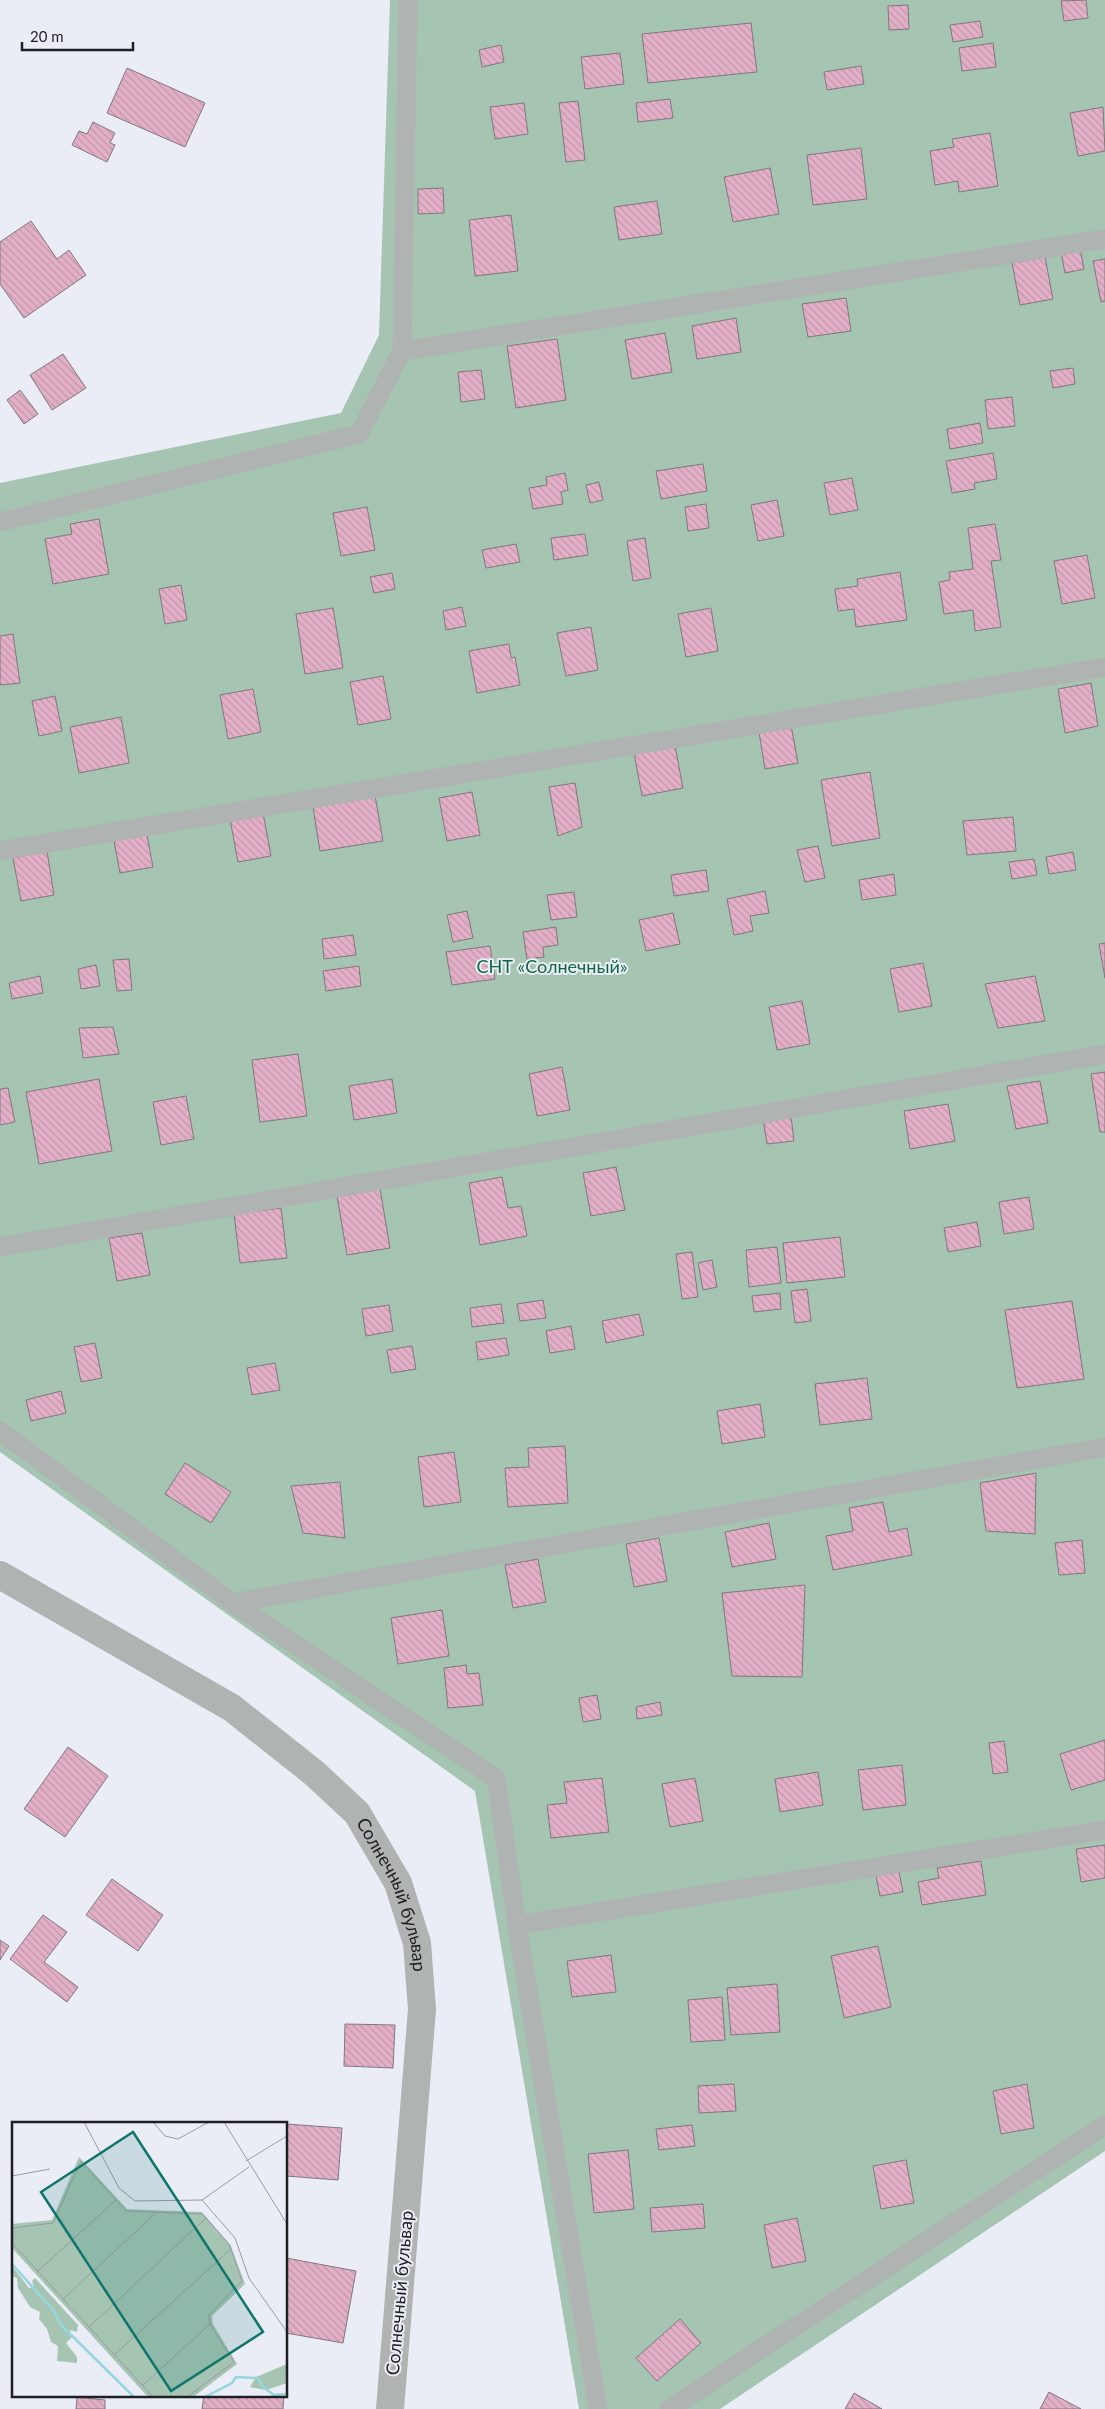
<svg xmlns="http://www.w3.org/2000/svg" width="1105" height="2409" font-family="Lato,sans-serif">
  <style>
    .green { fill: #a5c4b2 }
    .building { fill: url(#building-back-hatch); stroke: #7f787b }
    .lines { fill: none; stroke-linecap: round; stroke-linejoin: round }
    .lane { stroke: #afb3b2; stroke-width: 19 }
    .street { stroke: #afb3b2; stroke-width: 28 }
    .labels { text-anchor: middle; stroke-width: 4; stroke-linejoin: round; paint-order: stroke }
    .park-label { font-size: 18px; fill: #116744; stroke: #eaedf5 }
    .street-label { font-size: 18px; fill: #1e1f22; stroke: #eaedf5 }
    .inset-river { fill: none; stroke: #95d6e0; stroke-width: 2.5 }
    .inset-road { fill: none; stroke: #989ba1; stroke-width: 1 }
    .view { fill: #0f766e; fill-opacity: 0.15; stroke: #0f766e; stroke-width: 2.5 }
    .inset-edge { fill: none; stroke: #1e1f22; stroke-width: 2.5 }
  </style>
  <defs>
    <pattern id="building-back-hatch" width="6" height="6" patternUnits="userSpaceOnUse" patternTransform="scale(1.25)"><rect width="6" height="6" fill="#e2afc7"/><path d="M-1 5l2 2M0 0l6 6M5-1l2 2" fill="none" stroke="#c196ab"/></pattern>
  </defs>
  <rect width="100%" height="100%" fill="#eaedf5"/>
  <path class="green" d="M390,0H1105V2151L720,2409H579L475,1791L0,1452V483L341,413L379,335Z"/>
  <path class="building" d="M1086,0L1088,18L1064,21L1061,1Z
    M908,5L909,29L889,30L888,6Z
    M980,21L983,37L953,42L950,25Z
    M751,23L757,72L648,83L642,34Z
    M993,43L996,67L962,71L959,48Z
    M501,45L504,62L482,67L479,50Z
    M620,53L624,84L585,89L581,57Z
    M861,66L864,84L827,90L824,72Z
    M127,68L205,103L185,147L107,113Z
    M670,99L673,118L638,122L636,103Z
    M578,101L585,160L566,162L559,103Z
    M524,103L528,134L495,139L490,107Z
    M1103,107L1105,151L1078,156L1070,113Z
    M93,122L115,133L110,143L115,145L107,162L72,145L79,131L87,134Z
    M990,133L998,186L959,192L958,181L935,185L930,151L954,147L952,139Z
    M861,148L867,199L813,205L807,155Z
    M770,168L779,214L733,222L724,177Z
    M443,188L444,213L418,214V189Z
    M657,201L662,234L619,240L614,207Z
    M511,215L518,271L475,276L469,220Z
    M31,221L57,259L69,250L86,275L24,318L0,284V242Z
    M1079,243L1084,269L1065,273L1060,247Z
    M1045,257L1053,299L1020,305L1012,263Z
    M1105,259V301L1101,302L1093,261Z
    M846,298L851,331L808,337L802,304Z
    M736,318L741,352L697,359L692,326Z
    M665,333L672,372L632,379L625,340Z
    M557,339L566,400L516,408L507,346Z
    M63,354L86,388L52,410L30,375Z
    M1073,368L1075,384L1053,388L1050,371Z
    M481,370L485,399L461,402L458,372Z
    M20,390L38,414L24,424L7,400Z
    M1012,397L1015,426L988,429L985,400Z
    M980,423L983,443L950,449L947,429Z
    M993,453L997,479L974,483L975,489L952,493L946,461Z
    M703,464L707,491L661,499L656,471Z
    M565,473L568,490L561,492L563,504L533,509L529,488L547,485L546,477Z
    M852,478L858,510L830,515L824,483Z
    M599,482L603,500L590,503L586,485Z
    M777,500L784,536L758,541L751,505Z
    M706,504L709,528L688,531L685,507Z
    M367,507L375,550L341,556L333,513Z
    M99,519L109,574L53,584L45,539L72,534L70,524Z
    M995,524L1001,560L991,561L1001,627L975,631L973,610L944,614L939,582L950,580L949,572L973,569L968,528Z
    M585,534L588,555L554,560L551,538Z
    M645,538L651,578L633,581L627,541Z
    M516,544L520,562L486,568L482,550Z
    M1087,555L1095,598L1062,604L1054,561Z
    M900,572L907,620L856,627L854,609L838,611L835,589L858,586L857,579Z
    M392,573L395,589L374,593L370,577Z
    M181,585L187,620L165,624L159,589Z
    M462,607L466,626L446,630L443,611Z
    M333,608L343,668L305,674L296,614Z
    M711,608L718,651L686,657L678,614Z
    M591,627L598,670L566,676L557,633Z
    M13,634L20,683L0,685V636Z
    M509,644L511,658L515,657L520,685L477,693L469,651Z
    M383,676L391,719L358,725L350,682Z
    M1091,683L1098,726L1065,733L1058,689Z
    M253,689L261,732L228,739L220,695Z
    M55,696L62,731L39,736L32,701Z
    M121,717L129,763L79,773L70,727Z
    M790,720L798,763L765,769L758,726Z
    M675,746L683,788L642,796L634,753Z
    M870,772L880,838L832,846L821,780Z
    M575,783L582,827L558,836L549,787Z
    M374,790L383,841L320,851L312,801Z
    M472,792L480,835L447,841L439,798Z
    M263,813L271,856L238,862L230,819Z
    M1013,817L1016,851L967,855L963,821Z
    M145,824L153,867L120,873L112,830Z
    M818,846L825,878L805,882L797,850Z
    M47,851L54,895L21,901L13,858Z
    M1073,852L1076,870L1049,874L1046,857Z
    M1034,859L1037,875L1012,879L1009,862Z
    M706,870L709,891L674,896L671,875Z
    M894,874L896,895L862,900L859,880Z
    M765,891L769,913L750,916L753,931L734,935L727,899Z
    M574,892L577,917L551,920L547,895Z
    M467,911L473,938L453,942L447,915Z
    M673,913L680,944L646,951L639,920Z
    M556,927L558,945L543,947L544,957L527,959L523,932Z
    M353,935L356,955L324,959L322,939Z
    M1105,943V978L1099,944Z
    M490,946L495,979L452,985L446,952Z
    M129,959L132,990L117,991L113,960Z
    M923,963L932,1006L899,1012L890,969Z
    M96,965L100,986L81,989L78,969Z
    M359,966L361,986L326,991L323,971Z
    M40,976L43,993L12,999L9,983Z
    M1035,976L1045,1021L998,1028L985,984Z
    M802,1001L810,1044L777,1050L769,1007Z
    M113,1027L119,1054L83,1058L79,1028Z
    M298,1054L307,1116L260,1122L252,1060Z
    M562,1067L570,1110L537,1116L529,1074Z
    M1105,1072V1132H1100L1091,1074Z
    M99,1079L112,1151L39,1164L26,1092Z
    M392,1079L397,1113L354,1120L349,1086Z
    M1040,1081L1048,1123L1016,1129L1007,1086Z
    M8,1088L15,1122L0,1125V1089Z
    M186,1096L194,1139L161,1145L153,1102Z
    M948,1104L955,1141L910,1149L904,1111Z
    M790,1108L794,1141L767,1144L762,1112Z
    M616,1167L625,1210L591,1216L583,1173Z
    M502,1177L508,1208L521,1206L527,1236L480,1245L469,1183Z
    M379,1183L390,1248L347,1255L336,1190Z
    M1029,1197L1034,1229L1004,1234L999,1202Z
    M281,1208L287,1258L240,1263L234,1214Z
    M977,1222L981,1246L948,1252L944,1228Z
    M142,1233L150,1275L117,1281L109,1238Z
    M840,1237L845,1277L787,1283L783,1243Z
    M777,1247L781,1283L749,1287L746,1250Z
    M692,1252L698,1297L682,1299L676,1254Z
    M712,1260L717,1287L703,1290L698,1263Z
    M807,1289L811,1321L795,1323L791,1291Z
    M780,1293L781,1309L754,1312L752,1296Z
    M543,1300L546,1318L520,1321L517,1304Z
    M1072,1301L1084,1379L1017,1388L1005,1310Z
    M501,1304L504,1323L472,1327L470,1308Z
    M389,1305L393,1331L366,1336L362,1309Z
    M639,1314L644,1335L606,1343L602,1321Z
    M571,1326L575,1349L550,1353L546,1331Z
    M506,1338L509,1355L478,1360L476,1342Z
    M95,1343L102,1378L81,1382L74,1347Z
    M412,1346L416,1369L391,1373L387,1350Z
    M275,1363L280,1390L252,1395L247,1368Z
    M867,1378L872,1419L820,1425L815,1384Z
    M61,1391L66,1413L31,1421L26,1400Z
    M760,1404L765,1437L722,1444L717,1411Z
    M565,1446L568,1503L508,1507L505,1468L529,1467L528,1448Z
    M454,1452L461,1502L424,1507L418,1457Z
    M185,1463L231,1492L211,1523L165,1494Z
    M1036,1473L1035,1534L986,1531L980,1483Z
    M340,1482L345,1538L303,1533L291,1486Z
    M883,1502L889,1532L907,1528L912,1555L833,1570L826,1536L853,1531L849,1508Z
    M769,1523L776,1559L732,1567L725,1532Z
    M659,1538L667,1581L634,1587L626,1544Z
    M1082,1540L1085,1573L1059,1575L1055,1543Z
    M538,1559L546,1602L513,1608L505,1565Z
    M805,1585L802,1677L732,1676L722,1593Z
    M442,1610L449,1656L398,1664L391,1618Z
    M466,1665L467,1674L479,1673L483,1705L448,1708L444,1668Z
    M597,1695L601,1719L583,1722L579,1698Z
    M660,1702L662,1715L637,1719L636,1707Z
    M1105,1740V1780L1071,1790L1060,1754Z
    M1004,1741L1008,1772L993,1774L989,1743Z
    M68,1747L108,1776L65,1837L24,1809Z
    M902,1765L906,1805L863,1810L858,1770Z
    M818,1772L823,1805L780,1812L775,1779Z
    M602,1778L609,1832L551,1838L547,1805L567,1803L564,1782Z
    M695,1778L703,1821L670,1827L662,1784Z
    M1105,1845V1878L1081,1882L1076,1849Z
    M981,1861L986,1895L922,1905L918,1882L939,1878L937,1868Z
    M897,1862L903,1892L880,1896L874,1866Z
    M112,1879L163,1915L138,1951L86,1915Z
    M43,1915L67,1932L44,1962L78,1987L67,2002L10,1959Z
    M0,1940L9,1946L0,1960Z
    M878,1946L891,2007L844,2018L831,1956Z
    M611,1955L616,1992L572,1997L567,1961Z
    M777,1984L780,2032L731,2035L727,1988Z
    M722,1997L725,2040L691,2042L688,2000Z
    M345,2024L395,2025L393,2068L344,2066Z
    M734,2084L736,2111L699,2113L698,2086Z
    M1027,2084L1034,2128L1001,2134L993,2091Z
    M286,2124L342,2128L338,2180L286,2176Z
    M692,2125L695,2146L659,2150L656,2129Z
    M628,2150L634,2209L594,2213L588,2154Z
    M906,2160L914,2203L881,2209L873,2166Z
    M703,2204L705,2228L652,2232L650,2208Z
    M797,2218L806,2261L772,2268L764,2225Z
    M286,2258L356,2271L343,2343L286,2333Z
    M680,2319L701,2343L657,2381L636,2358Z
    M1049,2392L1081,2409H1040Z
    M854,2393L882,2409H845Z
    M204,2395H284L283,2409H202Z
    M77,2397L105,2400V2409H76Z"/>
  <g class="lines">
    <path class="lane" d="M402,351L1105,239
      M0,522L359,434L402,351L408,0
      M0,851L1105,667
      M0,1247L1105,1054
      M0,1431L233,1603L496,1778L517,1925L598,2409
      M233,1603L1105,1447
      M517,1925L1105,1830
      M669,2409L1105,2125"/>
    <path class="street" id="s1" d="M0,1575L232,1708L314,1773L357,1813L398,1883L417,1943L422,2009L390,2409"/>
  </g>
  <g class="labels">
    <g class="park-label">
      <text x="552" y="973">СНТ «Солнечный»</text>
    </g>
    <g class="street-label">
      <text dy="6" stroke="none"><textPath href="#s1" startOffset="521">Солнечный бульвар</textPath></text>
      <text transform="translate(400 2293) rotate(-85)" y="6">Солнечный бульвар</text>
    </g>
  </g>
  <g transform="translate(12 2122)">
    <rect width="275" height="275" fill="#eaedf5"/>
    <path d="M67,35L115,87L190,90L219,124L233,162L200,194L201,202L225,242L181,275H136L0,126V102L40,98Z" fill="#a5c4b2"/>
    <path d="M0,144L17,166L22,165L20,159L23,156L66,203L65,210L58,208L60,215L54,221L65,235V241L45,239L46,224L39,220L35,207L27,197L28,190L18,185L6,166L5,156L0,154ZM275,242V261L254,268L238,265L244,255Z" fill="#a5c4b2"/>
    <path class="inset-river" d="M0,142L42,189L49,203L122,275M193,275L220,261L224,255L246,256L251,265L262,273L275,272"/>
    <path class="inset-road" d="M72,0L107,66L123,79L190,78L237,45M141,0L153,14L166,17L197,0M212,0L275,102M234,39L275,14M0,54L38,47M190,78L223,116L237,156L275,210M0,106L41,101L69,39L114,89L190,92L194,96L217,122L230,159L197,193L198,202L222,240L175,275M0,121L141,275M25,150L104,78M51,177L145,90M77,205L194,96M102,233L219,127M130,264L198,202"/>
    <path class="view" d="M121,10L251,210L159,269L29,70Z"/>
    <rect width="275" height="275" class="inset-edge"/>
  </g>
  <path d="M22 42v8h111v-8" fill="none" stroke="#1e1f22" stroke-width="2.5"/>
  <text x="30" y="42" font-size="15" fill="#1e1f22" stroke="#eaedf5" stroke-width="4" paint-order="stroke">20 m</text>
</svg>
